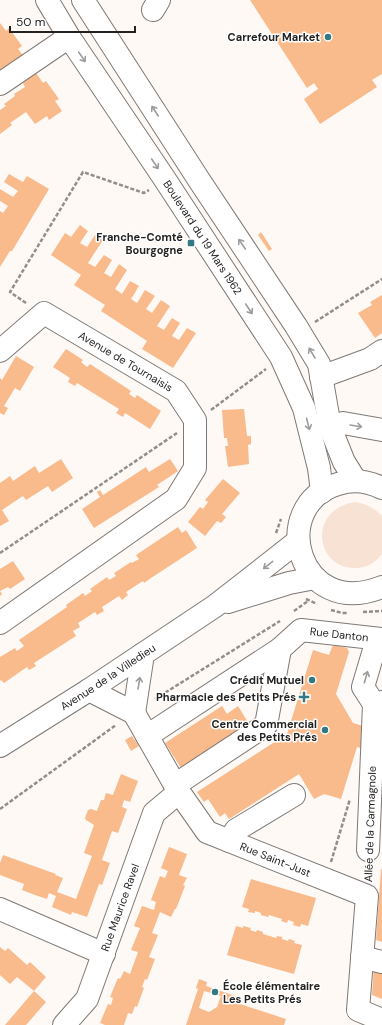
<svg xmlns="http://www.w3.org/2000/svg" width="382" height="1025" font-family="'DM Sans',sans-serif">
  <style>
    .green { fill: #f8e2d3 }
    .building { fill: #f9ba8c; fill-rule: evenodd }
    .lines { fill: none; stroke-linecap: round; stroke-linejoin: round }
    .minor-casing { stroke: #7e7976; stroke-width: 24 }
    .path { stroke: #928e8c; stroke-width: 2.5; stroke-dasharray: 4 2; stroke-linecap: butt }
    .minor { stroke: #fff; stroke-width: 22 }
    .oneway { stroke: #9c9c9b }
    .poi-dot { fill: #327983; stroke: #fff; stroke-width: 1.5 }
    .labels { text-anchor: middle; stroke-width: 3; stroke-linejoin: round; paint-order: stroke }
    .poi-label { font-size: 11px; font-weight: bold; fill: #242221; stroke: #fff; text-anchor: end }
    .street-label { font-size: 11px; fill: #242221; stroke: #fff }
  </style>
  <rect width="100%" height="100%" fill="#fef9f5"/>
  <path class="green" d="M355,502C367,504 374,508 382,516V554C375,563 366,568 356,568C316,570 306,510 355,502Z"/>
  <path class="building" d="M250,0H382V74L372,80L377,87L320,124L304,99L318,89L314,83L307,88Z
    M0,23L6,31L9,28L22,46L18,49L26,59L0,72Z
    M36,73L43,83L46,81L59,99L55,101L62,111L49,120L47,116L35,124L26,112L10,123L12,125L0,134V110L6,106L4,104L15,96L14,94L25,87L23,83Z
    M9,174L23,182L27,176L49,189L12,251H10L0,267V211L3,213L8,206L0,201V189L13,197L18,191L4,182Z
    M80,225L88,231L80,243L87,247L95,235L103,240L88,263L95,267L104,255L112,260L104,273L111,277L119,264L127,270L115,289L122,294L130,281L139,286L131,299L137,303L145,290L155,296L146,309L152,313L161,300L170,306L157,326L164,330L172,318L180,323L172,336L179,340L187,328L196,333L173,368L142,349L147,341L101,311L105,305L74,285L81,275L51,255L65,233L71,237Z
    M261,232L272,249L269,251L258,235Z
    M382,295V333L375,338L358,313L372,305L370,302Z
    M66,349L83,360L81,362L87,367L90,364L131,391L129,394L135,398L137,395L161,411L150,429L125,413L123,417L116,413L119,409L77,383L75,386L68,382L70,378L53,367Z
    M16,356L34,367L20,391L15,388L4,406L8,408L4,415L0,413V378L2,380Z
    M244,409L247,436H251V444L248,445L249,464L228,467L225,446H228L227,438H224L222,410Z
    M61,459L73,478L52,492L48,486L26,500L23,496L2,510L9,521L0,526V483L10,476L13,481L35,466L39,473Z
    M170,459L178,471L157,485L159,487L94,528L82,509L100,497L97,492L100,490L103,495L146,467L149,472Z
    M223,479L240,493L222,514L226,517L221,523L217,521L205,536L188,522L200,507L203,509L208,502L205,500Z
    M178,527L182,533L186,530L197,548L151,578L144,583L143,581L126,592L128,595L122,600L119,596L102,607L104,611L97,615L95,612L78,623L80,627L73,631L76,636L34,663L36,666L29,670L27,667L4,683L1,680L0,681V657L15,648L17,651L24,646L19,640L67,607L66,605L83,593L85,596L92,591L90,589L107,577L109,580L116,576L114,573L131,562L132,563L139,559L136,555Z
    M13,561L25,579L10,589L8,587L0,591L2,594L0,596V569Z
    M335,645L347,648L349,652L336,694L353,723L363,726L361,735L378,740L382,754L357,747L341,799L324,794L314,799L299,774L229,819L225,813L220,817L208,799L204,802L197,792L287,734L313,650L329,655L332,647Z
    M222,706L227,714L238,706L249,724L181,768L165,743Z
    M132,736L139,746L131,751L125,740Z
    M121,774L138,781L130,802L124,800L122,807L127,809L118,833L112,831L102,860L110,863L102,885L99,884L87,917L72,912L71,915L52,907L56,896L49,893L47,899L35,895L22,890L24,884L0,875V863L3,855L56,874L55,875L63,878L57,892L76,899L92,856L84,853L94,825L86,820L85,818L88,810L91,809L97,811L101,800H104L106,793L113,795Z
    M169,847L187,854L179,875L187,878L183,885L185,886L176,909H175L171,917L160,912L152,933L158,935L149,957L155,959L147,980L145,979L142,987L144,988L137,1007L135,1006L132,1014L128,1013L124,1025H105L100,1023L108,1004L111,1005L113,998L110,997L118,978L120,979L124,971L130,974L138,952L131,950L140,928L134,926L142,906L154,910L156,902L151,900L160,876L165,878L168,871L161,868Z
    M381,869H382V942L376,940Z
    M251,879L316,898L308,926L301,924L300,927L293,925L294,922L288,920L287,923L281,921L282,919L269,915L268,917L261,915V913L255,911V913L248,912L249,909L242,907Z
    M236,926L243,928V926L251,928L250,930L256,932L257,930L263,932V934L276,938L277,936L282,937V939L288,941L289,939L295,941L294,943L302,945L294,974L227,955Z
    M0,947L5,951L8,948L27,965L30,962L46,977L34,991L17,977L10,984L0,975Z
    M374,964L382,968V999L372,995Z
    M199,979L207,982L206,986L241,998L239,1002L240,1004L286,1019L284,1025H186L198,989L196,988ZM204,991L221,996L217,1007L209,1012L199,1008Z
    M34,991L46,1002L26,1025H5Z"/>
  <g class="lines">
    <g class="minor-casing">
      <g id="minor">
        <path id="s1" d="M47,0L69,37L164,178L281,357L304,408L319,468L322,492"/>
        <path d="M83,0L199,180L296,326L319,364L330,427L344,462L356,481"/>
        <path d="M153,10L159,0"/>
        <path d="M0,84L69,37"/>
        <path id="s2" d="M0,351L44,313L176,391L195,420V468L176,499L0,623"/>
        <path d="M321,377L370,359L382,351"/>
        <path d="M330,427L343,423L382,430"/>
        <path d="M382,488C368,481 353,479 338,484C267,505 298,621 382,587"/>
        <path d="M228,602L289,583L315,578"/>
        <path d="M377,640L363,687L374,704L382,702"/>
        <path id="s3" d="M89,690L134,713L179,792L207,832L367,896L358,1010L382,1020"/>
        <path d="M134,713L143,654"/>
        <path d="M147,736L280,649"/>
        <path id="s4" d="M0,746L89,690L215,606L298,541"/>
        <path id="s5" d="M175,785L266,725L280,649L301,630L382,639"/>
        <path d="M229,841L236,830L294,795"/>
        <path d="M368,850L374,704"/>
        <path d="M0,909L104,954"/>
        <path d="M362,957L382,962"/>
        <path id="s6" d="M64,1025L87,999L154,813L179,792"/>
      </g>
    </g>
    <path class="path" d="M26,303L10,292L83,172L144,193L149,190
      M315,322L382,279
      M211,410L266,369
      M276,533L281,519
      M0,553L177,433
      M306,599L317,604
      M331,610L342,613H348
      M294,611L308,601
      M363,612L382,611
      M155,699L280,621
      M0,809L116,725
      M331,862L350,799"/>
    <use href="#minor" class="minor"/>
  </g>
  <defs><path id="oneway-shaft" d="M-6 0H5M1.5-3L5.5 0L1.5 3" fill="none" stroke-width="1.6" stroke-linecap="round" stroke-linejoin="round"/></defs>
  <g class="oneway">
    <use href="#oneway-shaft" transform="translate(82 57) rotate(56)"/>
    <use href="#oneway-shaft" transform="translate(155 111) rotate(-123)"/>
    <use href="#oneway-shaft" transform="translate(155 164) rotate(56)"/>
    <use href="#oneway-shaft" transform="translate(242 244) rotate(-124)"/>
    <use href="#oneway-shaft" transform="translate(249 309) rotate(57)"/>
    <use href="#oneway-shaft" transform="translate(312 353) rotate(-121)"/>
    <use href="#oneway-shaft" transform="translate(308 424) rotate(76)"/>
    <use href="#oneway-shaft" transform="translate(356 426) rotate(9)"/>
    <use href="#oneway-shaft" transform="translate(268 565) rotate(142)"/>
    <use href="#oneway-shaft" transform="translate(366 677) rotate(-74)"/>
    <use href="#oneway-shaft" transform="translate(139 683) rotate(-81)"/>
  </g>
  <g class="poi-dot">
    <circle cx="328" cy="37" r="4"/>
    <rect x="187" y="239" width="8" height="8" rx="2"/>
    <circle cx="312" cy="680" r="4"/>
    <path d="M302 691h4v4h4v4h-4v4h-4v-4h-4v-4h4z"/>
    <circle cx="325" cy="730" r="4"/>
    <circle cx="215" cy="992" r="4"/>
  </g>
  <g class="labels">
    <g class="poi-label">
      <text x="320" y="41">Carrefour Market</text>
      <text x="183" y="241">Franche-Comté<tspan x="183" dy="13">Bourgogne</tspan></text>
      <text x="304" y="684">Crédit Mutuel</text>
      <text x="296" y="701">Pharmacie des Petits Prés</text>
      <text x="317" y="728">Centre Commercial<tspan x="317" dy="13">des Petits Prés</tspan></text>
      <text x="223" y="990" text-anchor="start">École élémentaire<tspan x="223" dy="13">Les Petits Prés</tspan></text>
    </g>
    <g class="street-label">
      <text dy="4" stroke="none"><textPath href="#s1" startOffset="284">Boulevard du 19 Mars 1962</textPath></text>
      <text dy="4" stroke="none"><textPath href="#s2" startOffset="153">Avenue de Tournaisis</textPath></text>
      <text dy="4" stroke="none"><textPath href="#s5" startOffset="253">Rue Danton</textPath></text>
      <text dy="4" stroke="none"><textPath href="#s4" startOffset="128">Avenue de la Villedieu</textPath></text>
      <text transform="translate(370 824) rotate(-88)" y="4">Allée de la Carmagnole</text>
      <text dy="4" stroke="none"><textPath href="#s3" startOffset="264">Rue Saint-Just</textPath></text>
      <text dy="4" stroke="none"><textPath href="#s6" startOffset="132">Rue Maurice Ravel</textPath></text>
    </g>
  </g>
  <path d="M10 26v6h125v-6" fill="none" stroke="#242221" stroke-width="2"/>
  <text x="16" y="26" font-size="12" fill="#242221" stroke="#ffffff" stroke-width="3" paint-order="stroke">50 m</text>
</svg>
